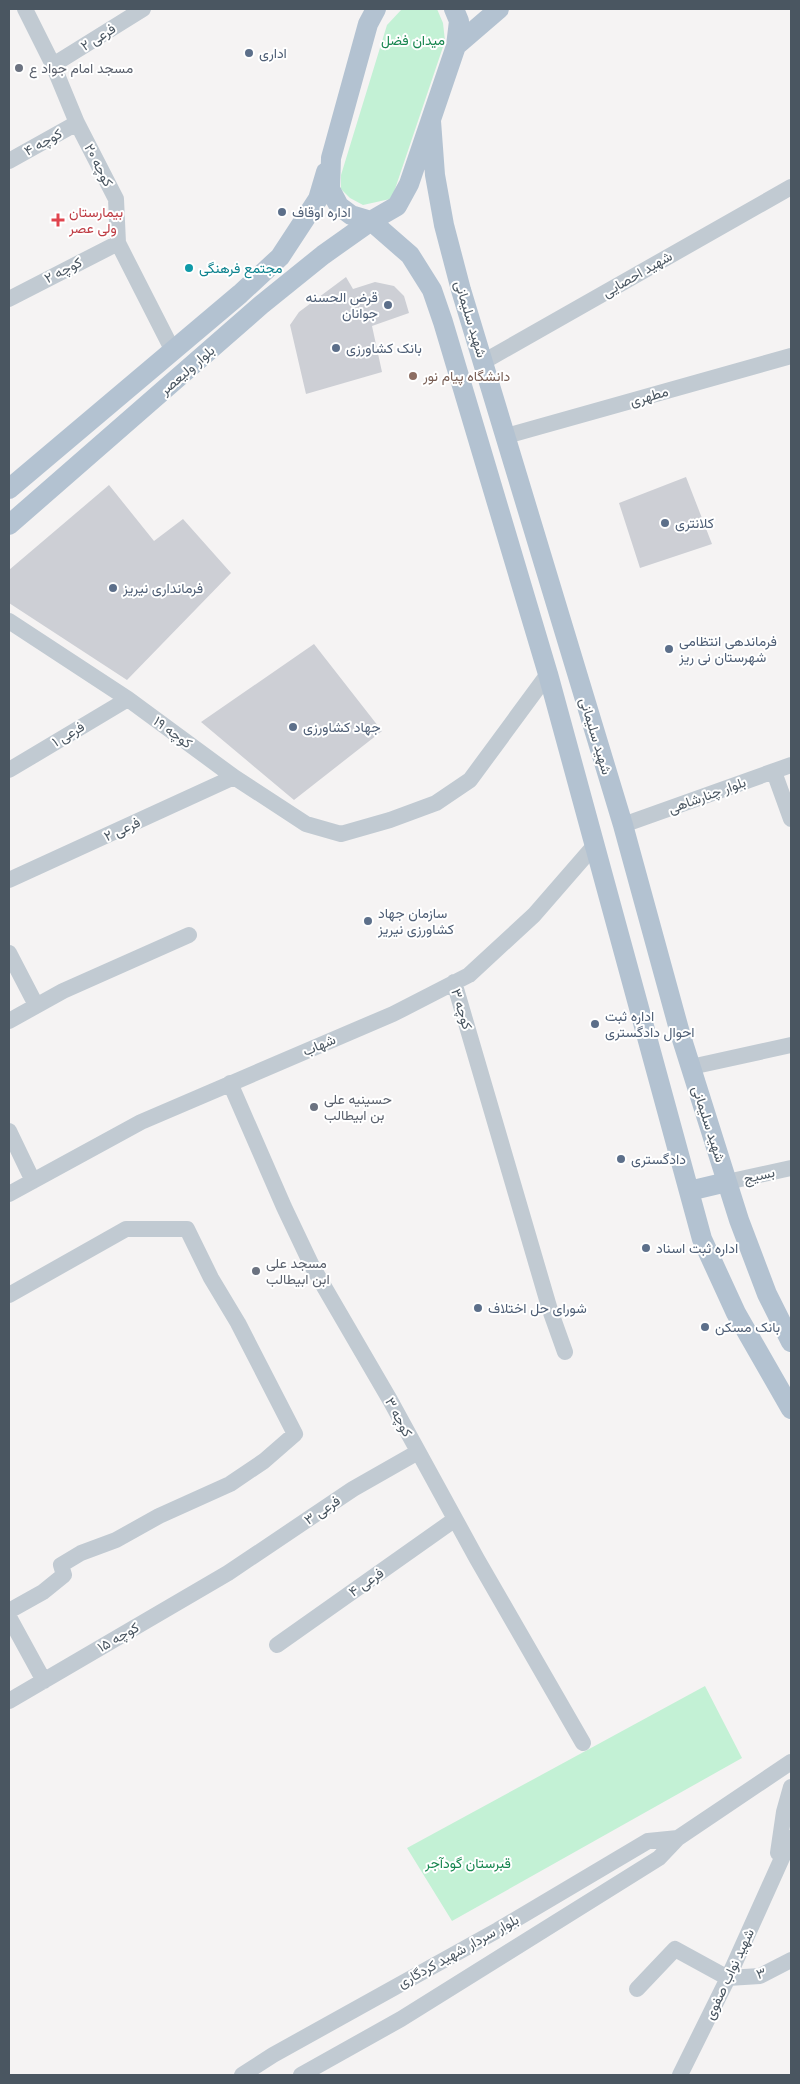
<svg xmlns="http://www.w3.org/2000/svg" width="800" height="2084" font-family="Mulish,Vazirmatn,sans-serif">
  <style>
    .green { fill: #c3f1d5 }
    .building { fill: #cdcfd5 }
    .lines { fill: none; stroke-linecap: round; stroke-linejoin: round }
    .minor { stroke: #c1cad2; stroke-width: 16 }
    .major { stroke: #b3c2d1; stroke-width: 20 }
    .service-dot { fill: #5c6f8a; stroke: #fff; stroke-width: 2 }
    .worship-dot { fill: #6b7280; stroke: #fff; stroke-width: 2 }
    .health-dot { fill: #e0444e; stroke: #fff; stroke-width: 2 }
    .culture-dot { fill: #0f9aa8; stroke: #fff; stroke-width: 2 }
    .education-dot { fill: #8d6e63; stroke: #fff; stroke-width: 2 }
    .labels { text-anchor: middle; stroke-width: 4; stroke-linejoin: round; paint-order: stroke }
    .street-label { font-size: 14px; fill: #4a5661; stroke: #fff }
    .park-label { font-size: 14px; fill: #17864f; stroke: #fff }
    .service-label { font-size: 14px; fill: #4e5e75; stroke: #fff; text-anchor: start }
    .worship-label { font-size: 14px; fill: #5b616d; stroke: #fff; text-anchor: start }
    .health-label { font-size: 14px; fill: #be3a42; stroke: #fff; text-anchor: start }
    .culture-label { font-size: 14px; fill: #0d838f; stroke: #fff; text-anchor: start }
    .education-label { font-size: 14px; fill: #785e54; stroke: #fff; text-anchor: start }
  </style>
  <rect width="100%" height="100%" fill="#f5f3f3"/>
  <path class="green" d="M402,9H437L443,23L445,41L394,192L390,199L363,205L350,198L341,189V175L387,25Z
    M705,1686L742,1758L452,1921L407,1848Z"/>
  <path class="building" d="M346,277L353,289L375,282L394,286L404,296L409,313L372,326L382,372L306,394L290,325L299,312Z
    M686,477L712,544L640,568L619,503Z
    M109,485L154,541L183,519L231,573L127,680L9,603V570Z
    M314,644L382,731L294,800L201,722Z"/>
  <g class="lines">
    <path class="minor" d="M25,9L53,65L77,123L116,199L118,243L173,351
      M53,65L143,9
      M9,161L77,123
      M9,299L118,243
      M483,362L791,187
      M506,436L791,356
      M9,621L128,699L234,777L306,824L341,834L390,820L436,803L470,780L548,674
      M9,770L128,699
      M774,772L791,819
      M623,825L791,765
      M9,880L234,777
      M9,953L36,1005
      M454,982L550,1310L565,1352
      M9,1021L63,991L189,935
      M691,1067L791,1045
      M230,1083L284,1207L312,1266L390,1400L477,1559L583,1743
      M9,1131L33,1181
      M727,1182L791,1168
      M9,1194L141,1122L393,1014L469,975L534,915L594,846
      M9,1295L126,1229H187L211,1278L238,1323L295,1434L264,1461L230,1484L159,1516L116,1540L81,1553L61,1565L64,1575L43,1592L9,1611
      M9,1617L44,1681
      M277,1645L454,1520
      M9,1701L228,1573L353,1489L418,1452
      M778,1853L784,1812L791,1787
      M637,1989L675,1949L728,1978L760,1976L791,1960
      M242,2075L273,2055L498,1930L648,1841L678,1838
      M301,2075L401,2019L659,1858L678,1838L791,1762
      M680,2075L728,1978L791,1838"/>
    <path class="major" d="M376,9L368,24L331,158L330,189L339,206L351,215L371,221L397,206L409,184L456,46L459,21L454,9
      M456,46L499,9
      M431,121L435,175L444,225L461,290L623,825L680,1033L739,1220L767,1294L791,1342
      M9,489L240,294L280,257L318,199L326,172
      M9,525L261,305L323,255L371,221L410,255L432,290L443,322L548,674L702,1239L736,1313L791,1409
      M689,1191L727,1182"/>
  </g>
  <g class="service-dot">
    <circle cx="249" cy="53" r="5"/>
    <circle cx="282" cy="212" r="5"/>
    <circle cx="388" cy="305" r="5"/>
    <circle cx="336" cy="348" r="5"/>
    <circle cx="665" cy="523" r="5"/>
    <circle cx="113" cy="588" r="5"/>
    <circle cx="669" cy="649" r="5"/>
    <circle cx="293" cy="727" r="5"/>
    <circle cx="368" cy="921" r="5"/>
    <circle cx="595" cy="1024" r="5"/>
    <circle cx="621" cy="1159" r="5"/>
    <circle cx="646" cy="1248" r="5"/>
    <circle cx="478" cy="1308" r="5"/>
    <circle cx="705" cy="1327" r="5"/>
  </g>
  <g class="worship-dot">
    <circle cx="19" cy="68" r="5"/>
    <circle cx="314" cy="1107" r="5"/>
    <circle cx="256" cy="1271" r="5"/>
  </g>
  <path class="health-dot" d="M55.5 212.5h5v5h5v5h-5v5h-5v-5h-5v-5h5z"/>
  <circle class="culture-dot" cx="189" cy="268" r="5"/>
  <circle class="education-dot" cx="413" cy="376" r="5"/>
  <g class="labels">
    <g class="street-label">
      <text transform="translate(98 37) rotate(-32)" y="5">فرعی ۲</text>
      <text transform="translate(43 142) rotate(-29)" y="5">کوچه ۴</text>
      <text transform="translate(99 165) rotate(63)" y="5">کوچه ۲۰</text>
      <text transform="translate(63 270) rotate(-27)" y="5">کوچه ۲</text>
      <text transform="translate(637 274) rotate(-30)" y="5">شهید احصایی</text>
      <text transform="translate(471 319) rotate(73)" y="5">شهید سلیمانی</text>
      <text transform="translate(187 370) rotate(-41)" y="5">بلوار ولیعصر</text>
      <text transform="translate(649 396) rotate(-16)" y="5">مطهری</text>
      <text transform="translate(173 732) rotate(36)" y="5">کوچه ۱۹</text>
      <text transform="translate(68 734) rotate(-31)" y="5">فرعی ۱</text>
      <text transform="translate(596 736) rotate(73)" y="5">شهید سلیمانی</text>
      <text transform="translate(707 795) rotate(-20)" y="5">بلوار چنارشاهی</text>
      <text transform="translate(122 829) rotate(-25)" y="5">فرعی ۲</text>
      <text transform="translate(462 1009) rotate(73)" y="5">کوچه ۳</text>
      <text transform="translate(319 1045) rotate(-23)" y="5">شهاب</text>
      <text transform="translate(709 1124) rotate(72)" y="5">شهید سلیمانی</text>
      <text transform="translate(759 1175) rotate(-13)" y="5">بسیج</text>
      <text transform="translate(399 1417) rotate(62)" y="5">کوچه ۳</text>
      <text transform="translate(322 1510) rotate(-34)" y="5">فرعی ۳</text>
      <text transform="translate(366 1582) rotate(-35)" y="5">فرعی ۴</text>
      <text transform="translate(118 1637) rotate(-30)" y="5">کوچه ۱۵</text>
      <text transform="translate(458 1951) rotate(-29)" y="5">بلوار سردار شهید کردگاری</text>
      <text transform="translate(761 1973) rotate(-17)" y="5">۳</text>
      <text transform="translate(729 1974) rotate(-65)" y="5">شهید نواب صفوی</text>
    </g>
    <g class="park-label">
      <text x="413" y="45">میدان فضل</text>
      <text x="468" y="1868">قبرستان گودآجر</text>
    </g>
    <g class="service-label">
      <text x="259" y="58">اداری</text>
      <text x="292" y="217">اداره اوقاف</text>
      <text x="378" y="302" text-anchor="end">قرض الحسنه<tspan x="378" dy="16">جوانان</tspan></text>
      <text x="346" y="353">بانک کشاورزی</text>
      <text x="675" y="528">کلانتری</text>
      <text x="123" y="593">فرمانداری نیریز</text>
      <text x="679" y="646">فرماندهی انتظامی<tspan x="679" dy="16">شهرستان نی ریز</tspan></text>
      <text x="303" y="732">جهاد کشاورزی</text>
      <text x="378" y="918">سازمان جهاد<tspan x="378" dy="16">کشاورزی نیریز</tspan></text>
      <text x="605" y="1021">اداره ثبت<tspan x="605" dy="16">احوال دادگستری</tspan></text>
      <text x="631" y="1164">دادگستری</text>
      <text x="656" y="1253">اداره ثبت اسناد</text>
      <text x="488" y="1313">شورای حل اختلاف</text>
      <text x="715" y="1332">بانک مسکن</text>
    </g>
    <g class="worship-label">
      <text x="29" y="73">مسجد امام جواد ع</text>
      <text x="324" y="1104">حسینیه علی<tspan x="324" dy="16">بن ابیطالب</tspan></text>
      <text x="266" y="1268">مسجد علی<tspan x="266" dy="16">ابن ابیطالب</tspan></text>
    </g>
    <g class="health-label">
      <text x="69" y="217">بیمارستان<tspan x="69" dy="16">ولی عصر</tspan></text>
    </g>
    <g class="culture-label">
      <text x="199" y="273">مجتمع فرهنگی</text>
    </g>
    <g class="education-label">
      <text x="423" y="381">دانشگاه پیام نور</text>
    </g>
  </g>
  <rect width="800" height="2084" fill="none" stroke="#4a5661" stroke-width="20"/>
</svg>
